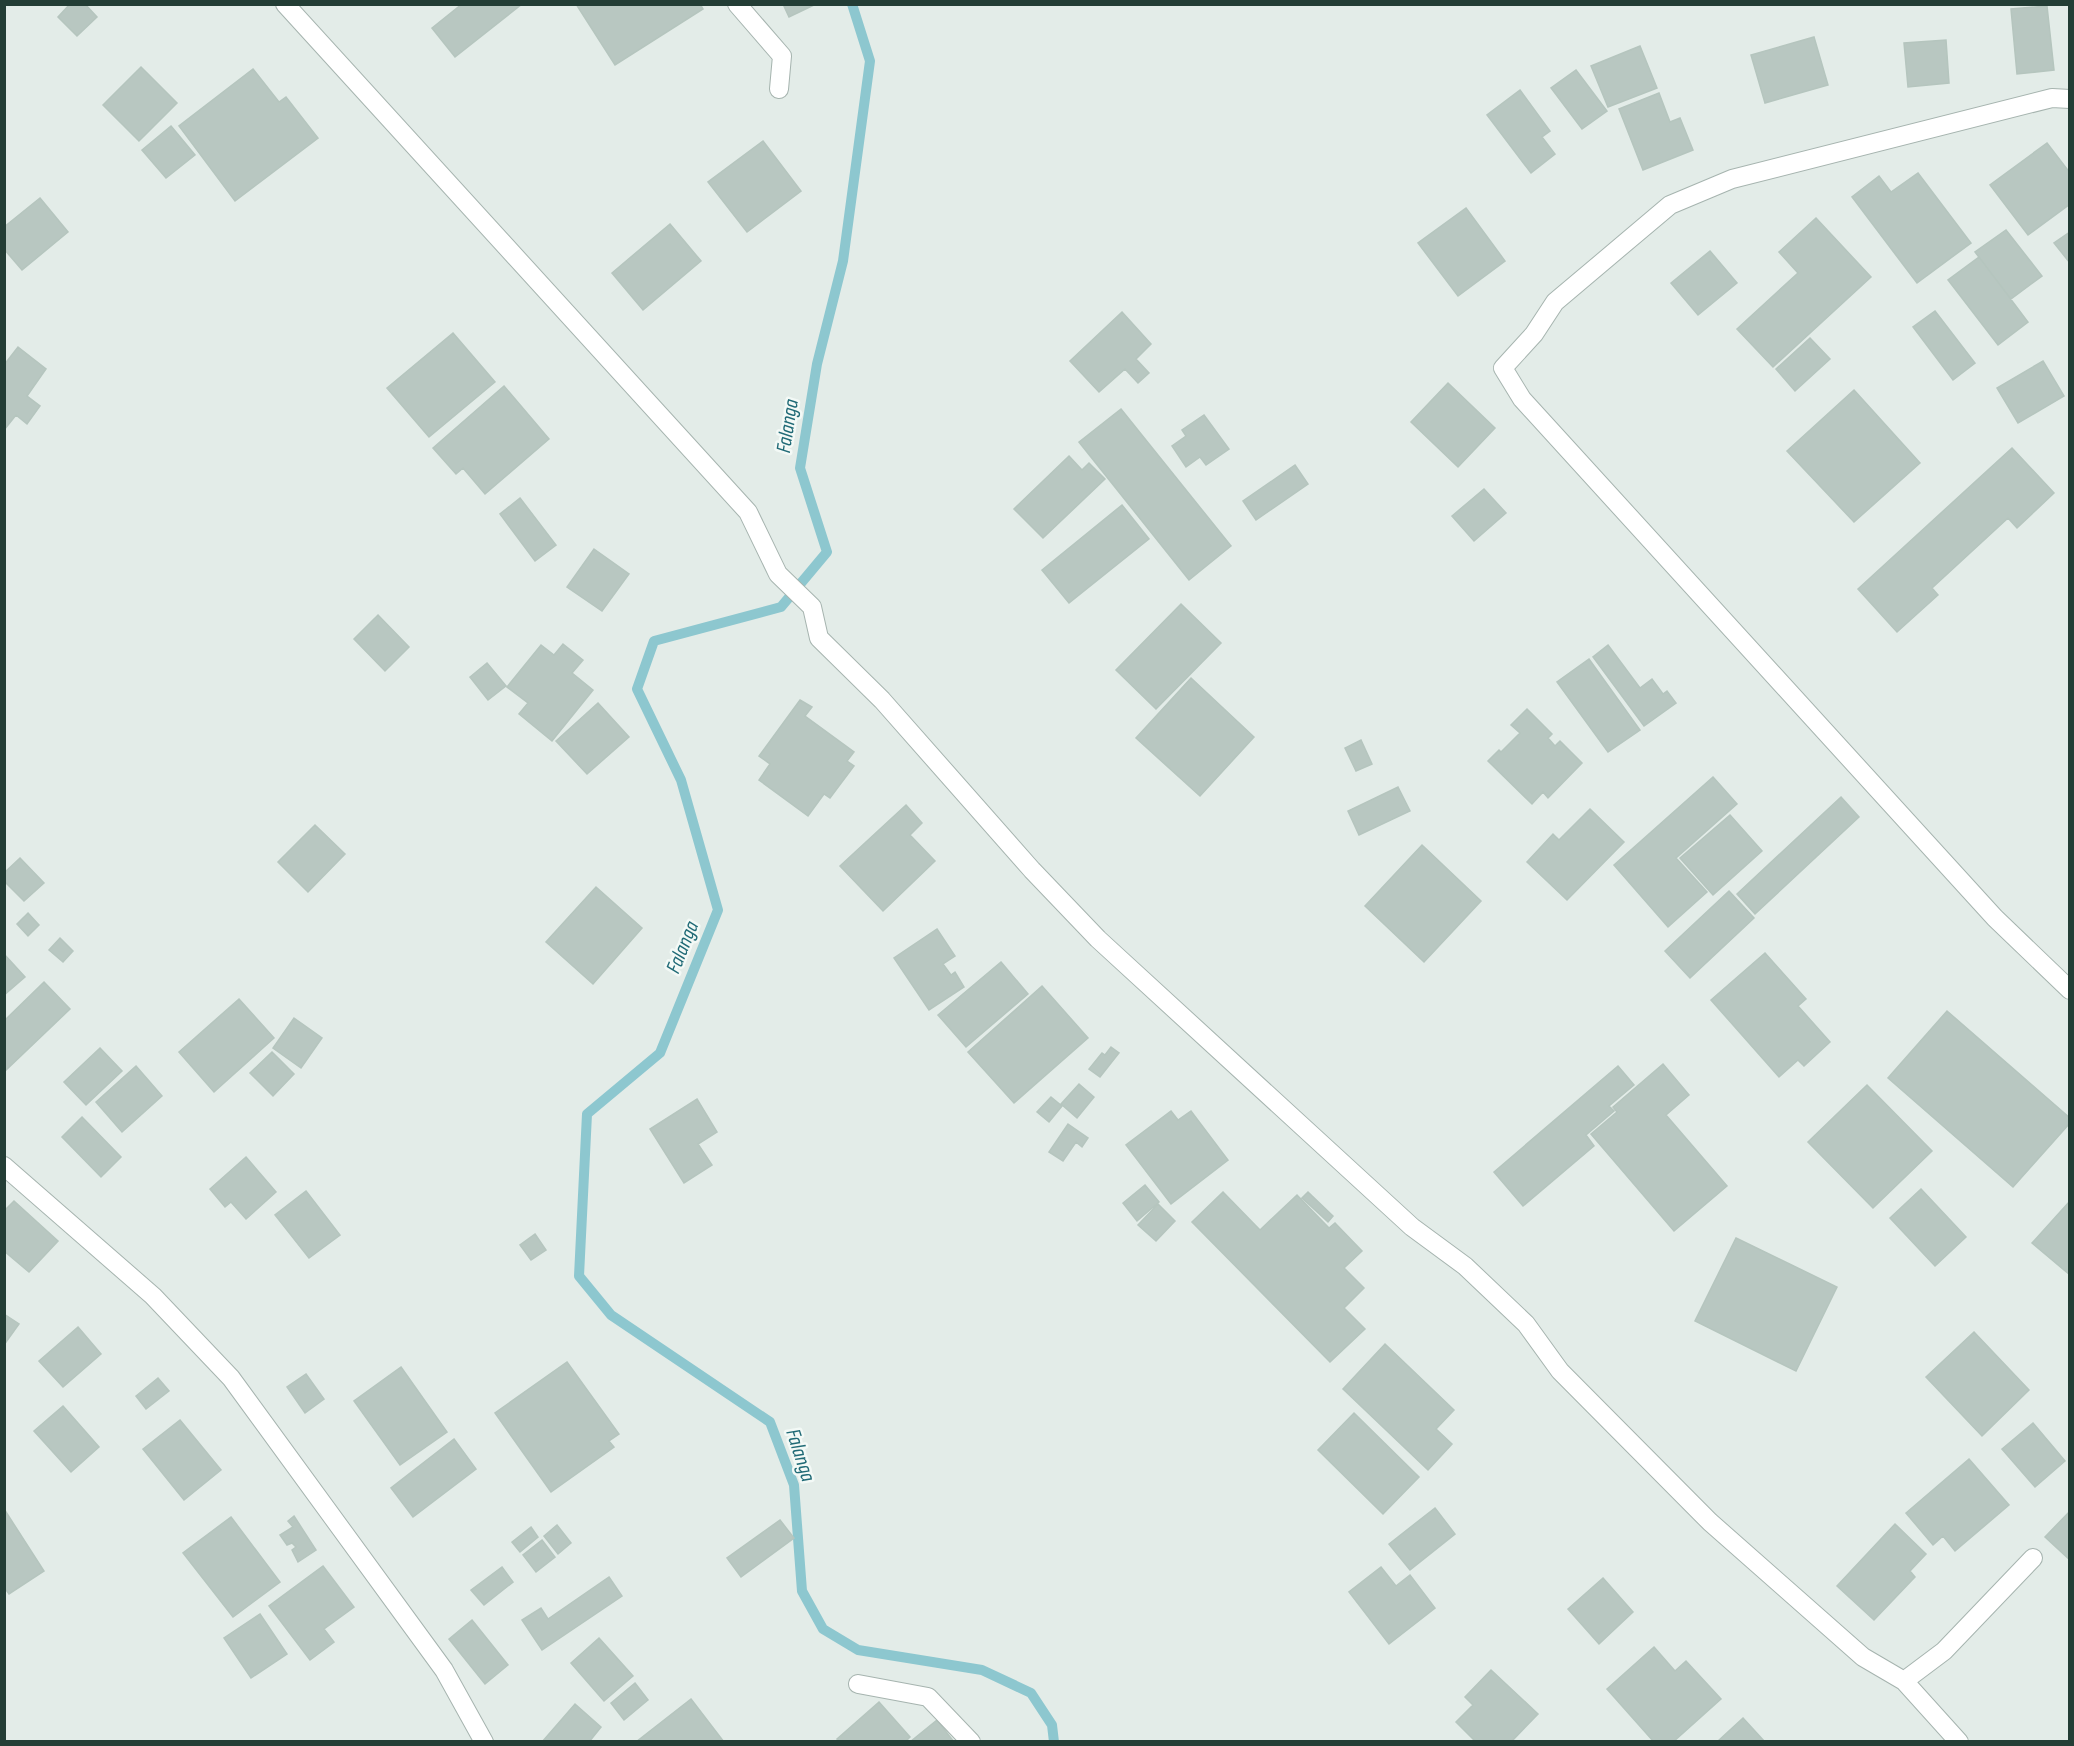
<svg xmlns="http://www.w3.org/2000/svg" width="2074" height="1746" font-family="'Sofia Sans Condensed',sans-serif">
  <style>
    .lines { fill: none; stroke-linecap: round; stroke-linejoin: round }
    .stream { stroke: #8dc7cf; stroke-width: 10 }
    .building { fill: #b8c7c1; stroke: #b5c5be; stroke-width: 1.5 }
    .minor-casing { stroke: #a6b4af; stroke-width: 20 }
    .minor { stroke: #fff; stroke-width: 18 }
    .labels { text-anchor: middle; stroke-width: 5; stroke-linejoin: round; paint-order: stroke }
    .water-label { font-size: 21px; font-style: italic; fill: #206a76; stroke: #f3f9f6 }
  </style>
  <rect width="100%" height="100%" fill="#e3ece8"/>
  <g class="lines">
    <path class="stream" d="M852,4L870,61L843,261L817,364L800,468L827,552L781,607L654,641L637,689L681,780L718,910L660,1053L587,1114L579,1276L611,1315L770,1422L794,1485L802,1591L823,1629L858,1650L982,1670L1031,1693L1052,1725L1054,1742"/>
  </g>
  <path class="building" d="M70,4H85L97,17L77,36L58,17Z
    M462,4H522L455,57L432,28Z
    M576,4H700L703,9L615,65Z
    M783,4H816L789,17Z
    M2047,6L2054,70L2017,74L2011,9Z
    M1814,37L1828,85L1765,103L1751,55Z
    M1946,40L1949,83L1908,87L1904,43Z
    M1640,46L1657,88L1608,107L1591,66Z
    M141,67L177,103L139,141L103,105Z
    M253,69L279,102L286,97L318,138L235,201L179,126Z
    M1576,70L1607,111L1582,129L1551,88Z
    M1520,90L1550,131L1542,137L1555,154L1531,173L1487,115Z
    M1659,93L1670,122L1680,118L1693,150L1643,170L1619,109Z
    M171,126L195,155L166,178L142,150Z
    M763,141L801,191L747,232L708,182Z
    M2047,143L2070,173V204L2028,235L1990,185Z
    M1918,173L1971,243L1917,283L1852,197L1879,176L1891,192Z
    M40,198L68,232L22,270L4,249V227Z
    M1466,208L1505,261L1458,296L1418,243Z
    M1816,218L1871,277L1773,367L1737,329L1798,273L1779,252Z
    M670,224L701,261L643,310L612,273Z
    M2006,230L2042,276L2011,299L1975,252Z
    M2070,232V263L2054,243Z
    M1710,251L1737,283L1698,315L1671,283Z
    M1979,257L2028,322L1998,345L1948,280Z
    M1935,311L1975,363L1953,380L1913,327Z
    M1122,312L1151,344L1136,359L1149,373L1138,383L1125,369L1099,392L1070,361Z
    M453,333L495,382L429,437L387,388Z
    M1810,338L1830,359L1795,391L1776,369Z
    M18,347L46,369L27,396L40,406L27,424L16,415L4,430V365Z
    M2043,361L2064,396L2018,423L1997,388Z
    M1448,383L1495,428L1458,467L1411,422Z
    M504,386L549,439L485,494L463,468L456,474L433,448Z
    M1854,390L1920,463L1854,522L1787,451Z
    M1121,409L1231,546L1189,580L1079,442Z
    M1204,415L1229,449L1206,465L1200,457L1186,467L1172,446L1186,436L1182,430Z
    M2012,448L2054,493L2017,528L2008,518L1932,588L1938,595L1897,632L1858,589Z
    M1069,456L1082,470L1089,463L1105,479L1043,538L1014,509Z
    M1295,465L1308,484L1256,520L1243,501Z
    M1484,489L1506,513L1474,541L1452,516Z
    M520,498L556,545L535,561L500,514Z
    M1122,505L1149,539L1069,603L1042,570Z
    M594,549L629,574L602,611L567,587Z
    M1181,604L1221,643L1156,709L1116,670Z
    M378,615L409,647L385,671L354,639Z
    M563,644L583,660L572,673L593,690L552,741L519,714L528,703L507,687L541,645L554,655Z
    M1608,645L1640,688L1652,679L1663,694L1667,691L1676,703L1644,726L1593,657Z
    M1589,659L1640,730L1608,752L1557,682Z
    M487,663L506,686L488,700L470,677Z
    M1191,678L1254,737L1200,796L1136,738Z
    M800,700L812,707L805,716L854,752L847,761L854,766L830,798L824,794L808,816L759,780L770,764L759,756Z
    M598,703L629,737L587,774L556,741Z
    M1527,709L1552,734L1548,738L1555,746L1560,741L1582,763L1548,798L1543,792L1532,804L1488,761L1499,750L1501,752L1520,733L1511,725Z
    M1361,740L1372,764L1356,771L1345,748Z
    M1713,777L1737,804L1676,858L1707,892L1668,927L1614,865Z
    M1398,787L1410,811L1359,835L1348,811Z
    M1841,797L1859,817L1755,914L1737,894Z
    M906,805L922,823L910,835L935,861L883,911L840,866Z
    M1590,809L1624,842L1567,900L1527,862L1553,834L1559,840Z
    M1730,815L1762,851L1713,895L1680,858Z
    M315,825L345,854L308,892L278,862Z
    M1422,845L1481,901L1424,962L1365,906Z
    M20,858L44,883L24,901L4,881V873Z
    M596,887L642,928L593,984L546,942Z
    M1729,891L1754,918L1690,978L1665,951Z
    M28,913L39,925L28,936L17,924Z
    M937,929L955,956L943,964L951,975L955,972L964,987L929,1010L894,958Z
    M60,938L73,951L63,962L49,950Z
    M1765,953L1806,999L1798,1006L1830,1042L1804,1066L1798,1060L1779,1077L1711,1000Z
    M4,954L25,977L4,995Z
    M1001,962L1028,994L966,1047L938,1015Z
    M44,982L70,1009L4,1072V1021Z
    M1042,986L1088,1038L1014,1103L968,1052Z
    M239,999L274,1038L214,1092L179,1052Z
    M1947,1011L2070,1118V1123L2013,1187L1888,1078Z
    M294,1018L322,1038L301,1068L273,1048Z
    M1111,1047L1119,1053L1100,1077L1089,1069L1102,1053L1105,1055Z
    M100,1048L122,1071L86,1105L64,1082Z
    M272,1052L294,1074L273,1096L250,1073Z
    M1663,1064L1689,1095L1666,1115L1727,1186L1674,1231L1591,1134L1617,1112L1613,1107Z
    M136,1066L162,1096L122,1132L96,1102Z
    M1618,1066L1634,1085L1609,1106L1614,1111L1586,1135L1594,1146L1523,1206L1494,1172Z
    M1079,1084L1094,1097L1077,1118L1061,1104Z
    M1867,1085L1932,1151L1873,1208L1808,1142Z
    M1051,1097L1062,1106L1049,1122L1037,1112Z
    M697,1099L717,1132L698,1144L712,1165L684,1183L650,1129Z
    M1171,1111L1178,1120L1191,1111L1228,1160L1171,1204L1126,1145Z
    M82,1117L121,1157L101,1177L62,1137Z
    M1068,1124L1088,1138L1082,1147L1076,1142L1063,1161L1049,1152Z
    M246,1157L276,1192L246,1219L231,1202L225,1207L210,1189Z
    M1145,1185L1159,1202L1137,1221L1123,1203Z
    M1921,1189L1966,1237L1935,1266L1890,1218Z
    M306,1191L340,1235L309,1258L275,1215Z
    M1223,1192L1260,1230L1297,1195L1329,1228L1335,1223L1362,1251L1344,1268L1364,1288L1344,1308L1365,1329L1330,1362L1192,1222Z
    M1308,1192L1333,1216L1328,1222L1302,1198Z
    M14,1201L58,1241L29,1272L4,1251V1211Z
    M2070,1201V1275L2032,1243Z
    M1158,1204L1175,1221L1156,1241L1138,1225Z
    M535,1234L546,1250L531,1260L520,1245Z
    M1736,1238L1837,1287L1796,1371L1695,1321Z
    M4,1314L19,1324L4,1345Z
    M78,1327L101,1354L63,1387L39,1361Z
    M1974,1332L2029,1390L1982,1436L1926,1377Z
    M1385,1344L1454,1410L1436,1429L1452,1444L1428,1470L1343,1389Z
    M567,1362L619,1434L609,1441L614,1447L551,1492L495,1413Z
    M401,1367L447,1432L400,1465L354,1401Z
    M306,1374L324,1399L305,1413L287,1387Z
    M158,1378L169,1391L146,1409L136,1396Z
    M63,1406L99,1447L71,1472L34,1431Z
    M1354,1413L1419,1477L1383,1514L1318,1450Z
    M180,1420L221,1470L184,1500L143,1449Z
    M2033,1423L2065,1461L2035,1487L2002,1449Z
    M454,1439L476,1469L413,1517L391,1488Z
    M1969,1459L2009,1505L1955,1551L1943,1536L1933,1545L1906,1513Z
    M1435,1508L1455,1534L1410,1570L1389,1544Z
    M2070,1511V1560L2045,1537Z
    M6,1512L44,1571L9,1594L4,1587Z
    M294,1516L316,1550L298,1562L292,1550L296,1547L292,1543L287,1545L280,1535L293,1527L288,1521Z
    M231,1517L280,1582L233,1617L183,1553Z
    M780,1520L794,1538L741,1577L727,1558Z
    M1895,1524L1926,1554L1910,1571L1915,1577L1874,1620L1837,1586Z
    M557,1525L571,1543L558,1554L544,1536Z
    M531,1527L538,1537L520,1552L512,1542Z
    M542,1540L555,1557L536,1572L523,1555Z
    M323,1566L354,1607L324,1629L334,1642L310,1660L269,1606Z
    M502,1567L513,1582L484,1605L471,1590Z
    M1381,1567L1396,1586L1410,1575L1435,1608L1389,1644L1349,1592Z
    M609,1577L622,1596L542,1650L522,1620L541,1608L548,1619Z
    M1603,1578L1633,1612L1599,1644L1568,1609Z
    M260,1614L287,1654L251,1678L224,1638Z
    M472,1620L508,1665L485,1684L449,1639Z
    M599,1638L633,1676L604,1701L571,1663Z
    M1654,1647L1675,1671L1686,1661L1721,1699L1673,1742H1654L1607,1689Z
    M1491,1670L1538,1714L1511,1742H1476L1456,1722L1473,1705L1465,1697Z
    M635,1683L648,1700L624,1720L611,1703Z
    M691,1699L724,1742H636Z
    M879,1702L910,1737L905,1742H840L837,1739Z
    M575,1704L601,1727L589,1742H542Z
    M1743,1718L1765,1742H1717Z
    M937,1720L954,1742H910Z"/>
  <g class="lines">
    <g class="minor-casing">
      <path id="minor" d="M285,4L748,512L778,574L812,607L819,638L882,700L1032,870L1098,939L1412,1227L1465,1266L1526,1324L1560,1371L1710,1522L1863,1657L1904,1681L1959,1742
        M737,4L782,56L779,89
        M2070,99L2052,98L1732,179L1670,205L1555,302L1534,334L1503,368L1522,399L1995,918L2070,990
        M4,1166L153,1296L231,1378L444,1670L484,1742
        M1904,1681L1944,1651L2033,1558
        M858,1684L928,1697L971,1742"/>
    </g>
    <use href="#minor" class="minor"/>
  </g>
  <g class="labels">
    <g class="water-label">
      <text transform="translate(787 426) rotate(-81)" y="7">Falanga</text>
      <text transform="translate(682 947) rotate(-68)" y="7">Falanga</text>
      <text transform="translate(801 1455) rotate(72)" y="7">Falanga</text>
    </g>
  </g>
  <rect width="2074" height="1746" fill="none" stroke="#233d35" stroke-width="12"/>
</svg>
